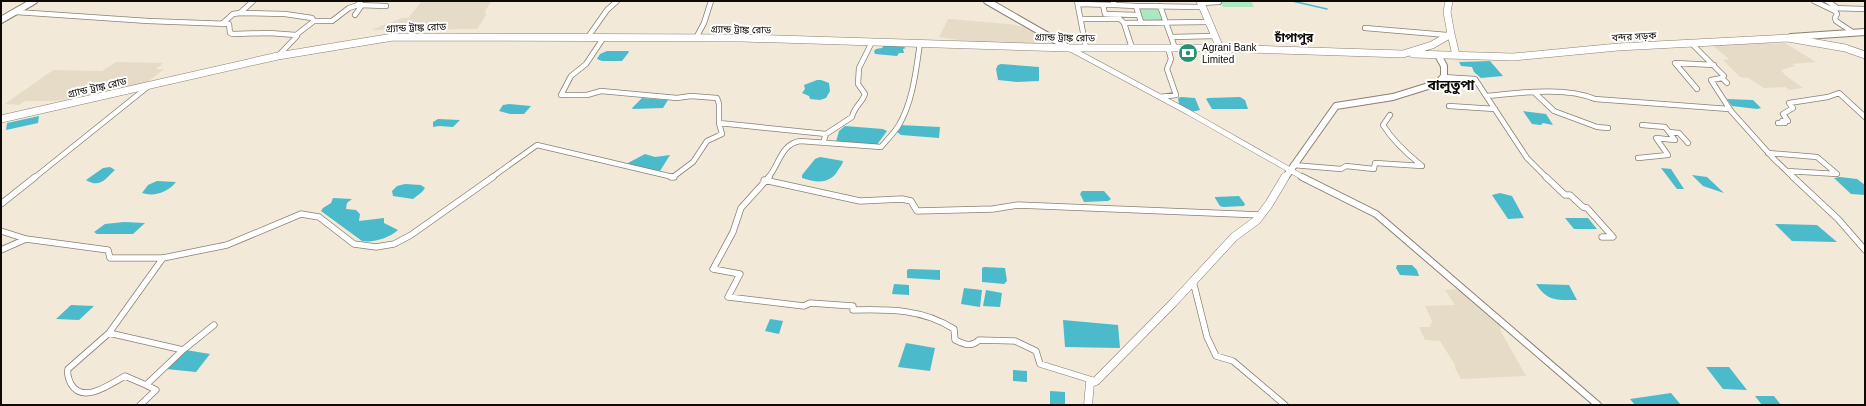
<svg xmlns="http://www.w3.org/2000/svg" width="1866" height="406" font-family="Helvetica,'Noto Sans Bengali',sans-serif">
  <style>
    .industrial { fill: #e6dbc6 }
    .green { fill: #abe8c1 }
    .water { fill: #4bbacb }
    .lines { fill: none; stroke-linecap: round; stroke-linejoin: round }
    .stream { stroke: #4bbacb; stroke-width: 1.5 }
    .minor-far1-casing { stroke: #898172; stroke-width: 6 }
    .minor-casing { stroke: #898172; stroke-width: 7 }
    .tertiary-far1-casing { stroke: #898172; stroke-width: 6 }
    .tertiary-casing { stroke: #898172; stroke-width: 8 }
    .secondary-far1-casing { stroke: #898172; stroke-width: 8 }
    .secondary-casing { stroke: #898172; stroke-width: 9 }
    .primary-casing { stroke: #898172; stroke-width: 8 }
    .trunk-casing { stroke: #898172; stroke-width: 8 }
    .minor-far1 { stroke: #fff; stroke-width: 4.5 }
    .minor { stroke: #fff; stroke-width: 5.5 }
    .tertiary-far1 { stroke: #fff; stroke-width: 5 }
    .tertiary { stroke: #fff; stroke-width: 6 }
    .secondary-far1 { stroke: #fff; stroke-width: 6 }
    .secondary { stroke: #fff; stroke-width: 8 }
    .primary { stroke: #fff; stroke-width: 7 }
    .trunk { stroke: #fff; stroke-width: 7 }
    .labels { text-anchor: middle; stroke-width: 4; stroke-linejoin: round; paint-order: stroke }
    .street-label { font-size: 10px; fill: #0e0b06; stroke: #fff }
    .poi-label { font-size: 10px; fill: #0e0b06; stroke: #fff; text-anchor: start }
    .far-district-label { font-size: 12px; font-weight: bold; fill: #0e0b06; stroke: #fff }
    .district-label { font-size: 14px; font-weight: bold; fill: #0e0b06; stroke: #fff }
  </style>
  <rect width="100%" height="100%" fill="#f2e9d8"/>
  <path class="industrial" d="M422,1H473L472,2H491L485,11L486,15L477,29L371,30L402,18H408Z
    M948,19L1009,24L1029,28L1036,33L1038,46L973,42L939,37Z
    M1766,39L1773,44L1785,43L1816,62L1792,64L1795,66L1781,70L1786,76L1803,88L1789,90L1785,87L1764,88L1749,78L1740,77L1723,60L1729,59L1709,43Z
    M116,62L163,63L156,69H164L146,83L103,94L55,101H25L19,105L5,104L53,70L102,71Z
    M1460,289L1502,326L1500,330L1526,376L1461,379L1455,368V365L1440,341L1425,340L1419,327H1430L1432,321L1425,306L1455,305L1445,290Z"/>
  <path class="green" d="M1220,1H1251L1254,7H1223Z
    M1138,7H1158L1163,21H1143Z"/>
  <path class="water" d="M884,45L905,46L904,47L906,48L903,49L904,53H899L897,56L875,54L874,51L876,49L882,48Z
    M607,51H628L629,52L622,61H602L597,59L600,54Z
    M1490,61L1503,76L1481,78L1474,72L1472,67L1461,66L1459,62Z
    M1001,64L1039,67V81L1017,82L998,80L996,69L998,65Z
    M817,80H821L829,83L830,91L826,98L820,100L810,99L809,96L802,93L805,89L804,85Z
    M1181,97L1195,98L1200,110L1191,112L1179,104L1178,98Z
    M1240,97L1245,100L1248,109H1212L1206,99L1208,98Z
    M642,98L668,100L663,108L633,109L632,108Z
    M1727,99L1753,100L1761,108L1757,109L1732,106Z
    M509,104L531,106L524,114H510L499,111L503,105Z
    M1523,111L1546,114L1553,125L1543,123L1541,125L1532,124Z
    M39,116L38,123L6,130L7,123Z
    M438,119L460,120L453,127L439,126L433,127V122Z
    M899,125L940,127L939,138L901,135L897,132Z
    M845,126L883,129L887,131L876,146L836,142L839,131Z
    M645,154L655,157L670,155L660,171L628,165V163Z
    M820,157L843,161C842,166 839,168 837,172C828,185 815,182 802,178V175L815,159Z
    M110,167L115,170C106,178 100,189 86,180L103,168Z
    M1661,168L1671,169L1684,189H1677Z
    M1692,175L1707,177L1724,193L1703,186Z
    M1840,177L1857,179L1865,185V195L1851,194L1834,178Z
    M157,181L176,182C168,192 155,197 142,193L148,185Z
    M405,184L421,185L425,188L422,192L413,199L393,196L392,191L397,186Z
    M1082,191H1104L1111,199L1108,201L1084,202L1080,194Z
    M1500,193L1512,196L1524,218L1508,219L1492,195Z
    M1239,196L1245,204L1244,206L1223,207L1220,206L1215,198V197Z
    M333,198L352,199L347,203L346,209L356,210L360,214L359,221L384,218V223L398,230C389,238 374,243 362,241L321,211L323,208L331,203Z
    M1565,218H1588L1597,229H1574Z
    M124,222L145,223L133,234H97L94,232L105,224Z
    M1775,224L1817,225L1837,242L1792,241Z
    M1397,265H1412L1417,270L1419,276L1400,275L1396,268Z
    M984,267L1005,268L1007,281L1004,284L982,282V268Z
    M909,269L940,270V280L907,278V270Z
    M894,284L909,285V295L892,294Z
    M1536,284L1569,285L1577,300C1557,300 1548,302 1536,284Z
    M964,288L982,290L980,307L961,304Z
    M986,290L1002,293L1000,307L983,306Z
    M71,305L94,306L79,320L56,319Z
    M770,319L783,321L779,334L765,331Z
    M1063,320L1118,325L1120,348L1065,347Z
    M906,343L935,348L930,371L898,367Z
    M186,350L210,354L196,372L166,369Z
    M1706,367H1729L1747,390L1723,389Z
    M1013,370L1027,371V382L1013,381Z
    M1050,391L1065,392V405H1050Z
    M1671,393L1681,405H1635L1630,399Z
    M1755,396H1774L1781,405H1762Z"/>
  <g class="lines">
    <path class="stream" d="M1292,1L1327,9"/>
    <g class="minor-far1-casing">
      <path id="minor-far1" d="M253,1L240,13L285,14L312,18L314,21
        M1077,1L1086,48
        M1113,1L1115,5L1136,6
        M1814,1L1835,11L1837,14L1835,18L1836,21L1854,33
        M1827,1L1836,7
        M1200,3L1219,2
        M1078,4L1115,5
        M358,5L386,6
        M1103,5L1105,14L1139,15
        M1160,6L1175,48
        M1831,8L1865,9
        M16,12L148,21L229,24L230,33L233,34L269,33L296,35L297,36L278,56
        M355,15L362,5
        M1081,19H1120L1124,23
        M1141,22L1136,6L1202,7
        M222,24L233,14L240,13
        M1365,28L1447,35
        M296,35L314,21H332L349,8L358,5L361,1
        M588,37L607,10L617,1
        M604,37L586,64L571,76L561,95H587L601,91L677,98L691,96L717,98L719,104V123L826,134L823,143
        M1171,37L1215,36
        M696,38L704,23L711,1
        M1691,43L1724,76L1722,78L1727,83
        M1132,48L1124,23L1209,22
        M1443,77L1475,79L1527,158L1547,178
        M1722,78L1711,80L1731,111L1773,158L1794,178
        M1697,89L1675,63L1714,65
        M1535,93L1554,111L1597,127L1608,128
        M1487,96C1519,93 1565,86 1595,99L1729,109
        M1160,97L1176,95L1167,69L1171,59L1168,48
        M1449,106L1495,109
        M1390,115L1383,125C1393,141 1406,153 1421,165
        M1778,123H1785L1782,121H1788L1783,114L1793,108L1789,103L1828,97L1839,93L1865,117
        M1669,132L1679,133L1688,143
        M826,134L852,117C854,107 862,103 865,94L858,84L859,68L872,42
        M1768,153L1817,157L1837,174L1787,171
        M1638,158L1668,155L1656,138L1675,140L1665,127L1642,125
        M1293,165L1341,169L1346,166L1374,169L1375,163L1422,166
        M34,178L150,85
        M491,178L537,145L673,177L693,162L707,141L722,134L719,123
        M768,178C779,165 781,144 800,141L881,147C887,140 894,133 899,125C913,101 916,70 920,43"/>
    </g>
    <g class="minor-casing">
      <path id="minor" d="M671,177H674
        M769,177L741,208L733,232L713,269L740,274L728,297L804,306L810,303L853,306V310C889,309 923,309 954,329L955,340C964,344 971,348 979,340L1015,341L1036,351L1040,364L1095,381
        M1546,177L1565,195H1570L1583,207L1587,208L1613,237H1602
        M1793,177L1838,219L1865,250
        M764,180L860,201L902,199L911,201L917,211L993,209L1018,205L1261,215
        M1,204L35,177
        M1,231L26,239
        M1,250L26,239L108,250L110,258H163L227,245L301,214L319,217L354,244L376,247L394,244L411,235L493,177
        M1193,281L1207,337L1216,356L1233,361L1285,405
        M109,333L68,369C67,373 69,380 71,384C83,405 112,383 125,376L146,385
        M183,350L214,325
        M140,405L156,390L146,385L183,350L109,333L163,258"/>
    </g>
    <g class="tertiary-far1-casing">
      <path id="tertiary-far1" d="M1069,48L1188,112L1304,178"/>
    </g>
    <g class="tertiary-casing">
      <path id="tertiary" d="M1302,177L1376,214L1598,405"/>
    </g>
    <g class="secondary-far1-casing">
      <path id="secondary-far1" d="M987,1L1069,48
        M1,20L34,1
        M1791,37L1865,32
        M1285,178L1336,106L1393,97L1438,83L1444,76V66L1438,55"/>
    </g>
    <g class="secondary-casing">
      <path id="secondary" d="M1088,405L1090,383L1096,381L1173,303L1234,237L1257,220L1269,204L1285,177"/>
    </g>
    <g class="primary-casing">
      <path id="primary" d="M1200,1L1220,48"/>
    </g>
    <g class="trunk-casing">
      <path id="trunk" d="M1451,34L1456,55
        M1413,54L1513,57L1618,47L1788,38L1845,48L1865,55
        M1,119L278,56L393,37L742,38L1069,48H1220L1403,54L1432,45L1451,34L1447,12L1449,1"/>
    </g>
    <use href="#minor-far1" class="minor-far1"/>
    <use href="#minor" class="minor"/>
    <use href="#tertiary-far1" class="tertiary-far1"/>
    <use href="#tertiary" class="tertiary"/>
    <use href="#secondary-far1" class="secondary-far1"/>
    <use href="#secondary" class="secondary"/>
    <use href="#primary" class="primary"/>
    <use href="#trunk" class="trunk"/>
  </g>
  <defs>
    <g id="bank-disc" transform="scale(1)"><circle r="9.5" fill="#28916f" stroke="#fff"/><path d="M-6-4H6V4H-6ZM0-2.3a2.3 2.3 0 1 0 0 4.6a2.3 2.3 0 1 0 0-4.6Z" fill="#fff"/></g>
  </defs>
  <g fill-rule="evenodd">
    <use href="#bank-disc" x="1188" y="53"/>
  </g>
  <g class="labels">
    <g class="street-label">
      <text transform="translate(416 27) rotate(-2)" y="4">গ্র্যান্ড ট্রাঙ্ক রোড</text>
      <text transform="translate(741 29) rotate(1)" y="4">গ্র্যান্ড ট্রাঙ্ক রোড</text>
      <text transform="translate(1634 36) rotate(-3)" y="4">বন্দর সড়ক</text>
      <text transform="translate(1065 37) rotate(1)" y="4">গ্র্যান্ড ট্রাঙ্ক রোড</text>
      <text transform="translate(97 87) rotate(-13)" y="4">গ্র্যান্ড ট্রাঙ্ক রোড</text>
    </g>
    <g class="poi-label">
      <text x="1202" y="51">Agrani Bank<tspan x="1202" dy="12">Limited</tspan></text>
    </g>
    <g class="far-district-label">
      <text x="1294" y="42">চাঁপাপুর</text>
    </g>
    <g class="district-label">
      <text x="1451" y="90">বালুতুপা</text>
    </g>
  </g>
  <rect width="1866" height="406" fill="none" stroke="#0e0b06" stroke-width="4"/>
</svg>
